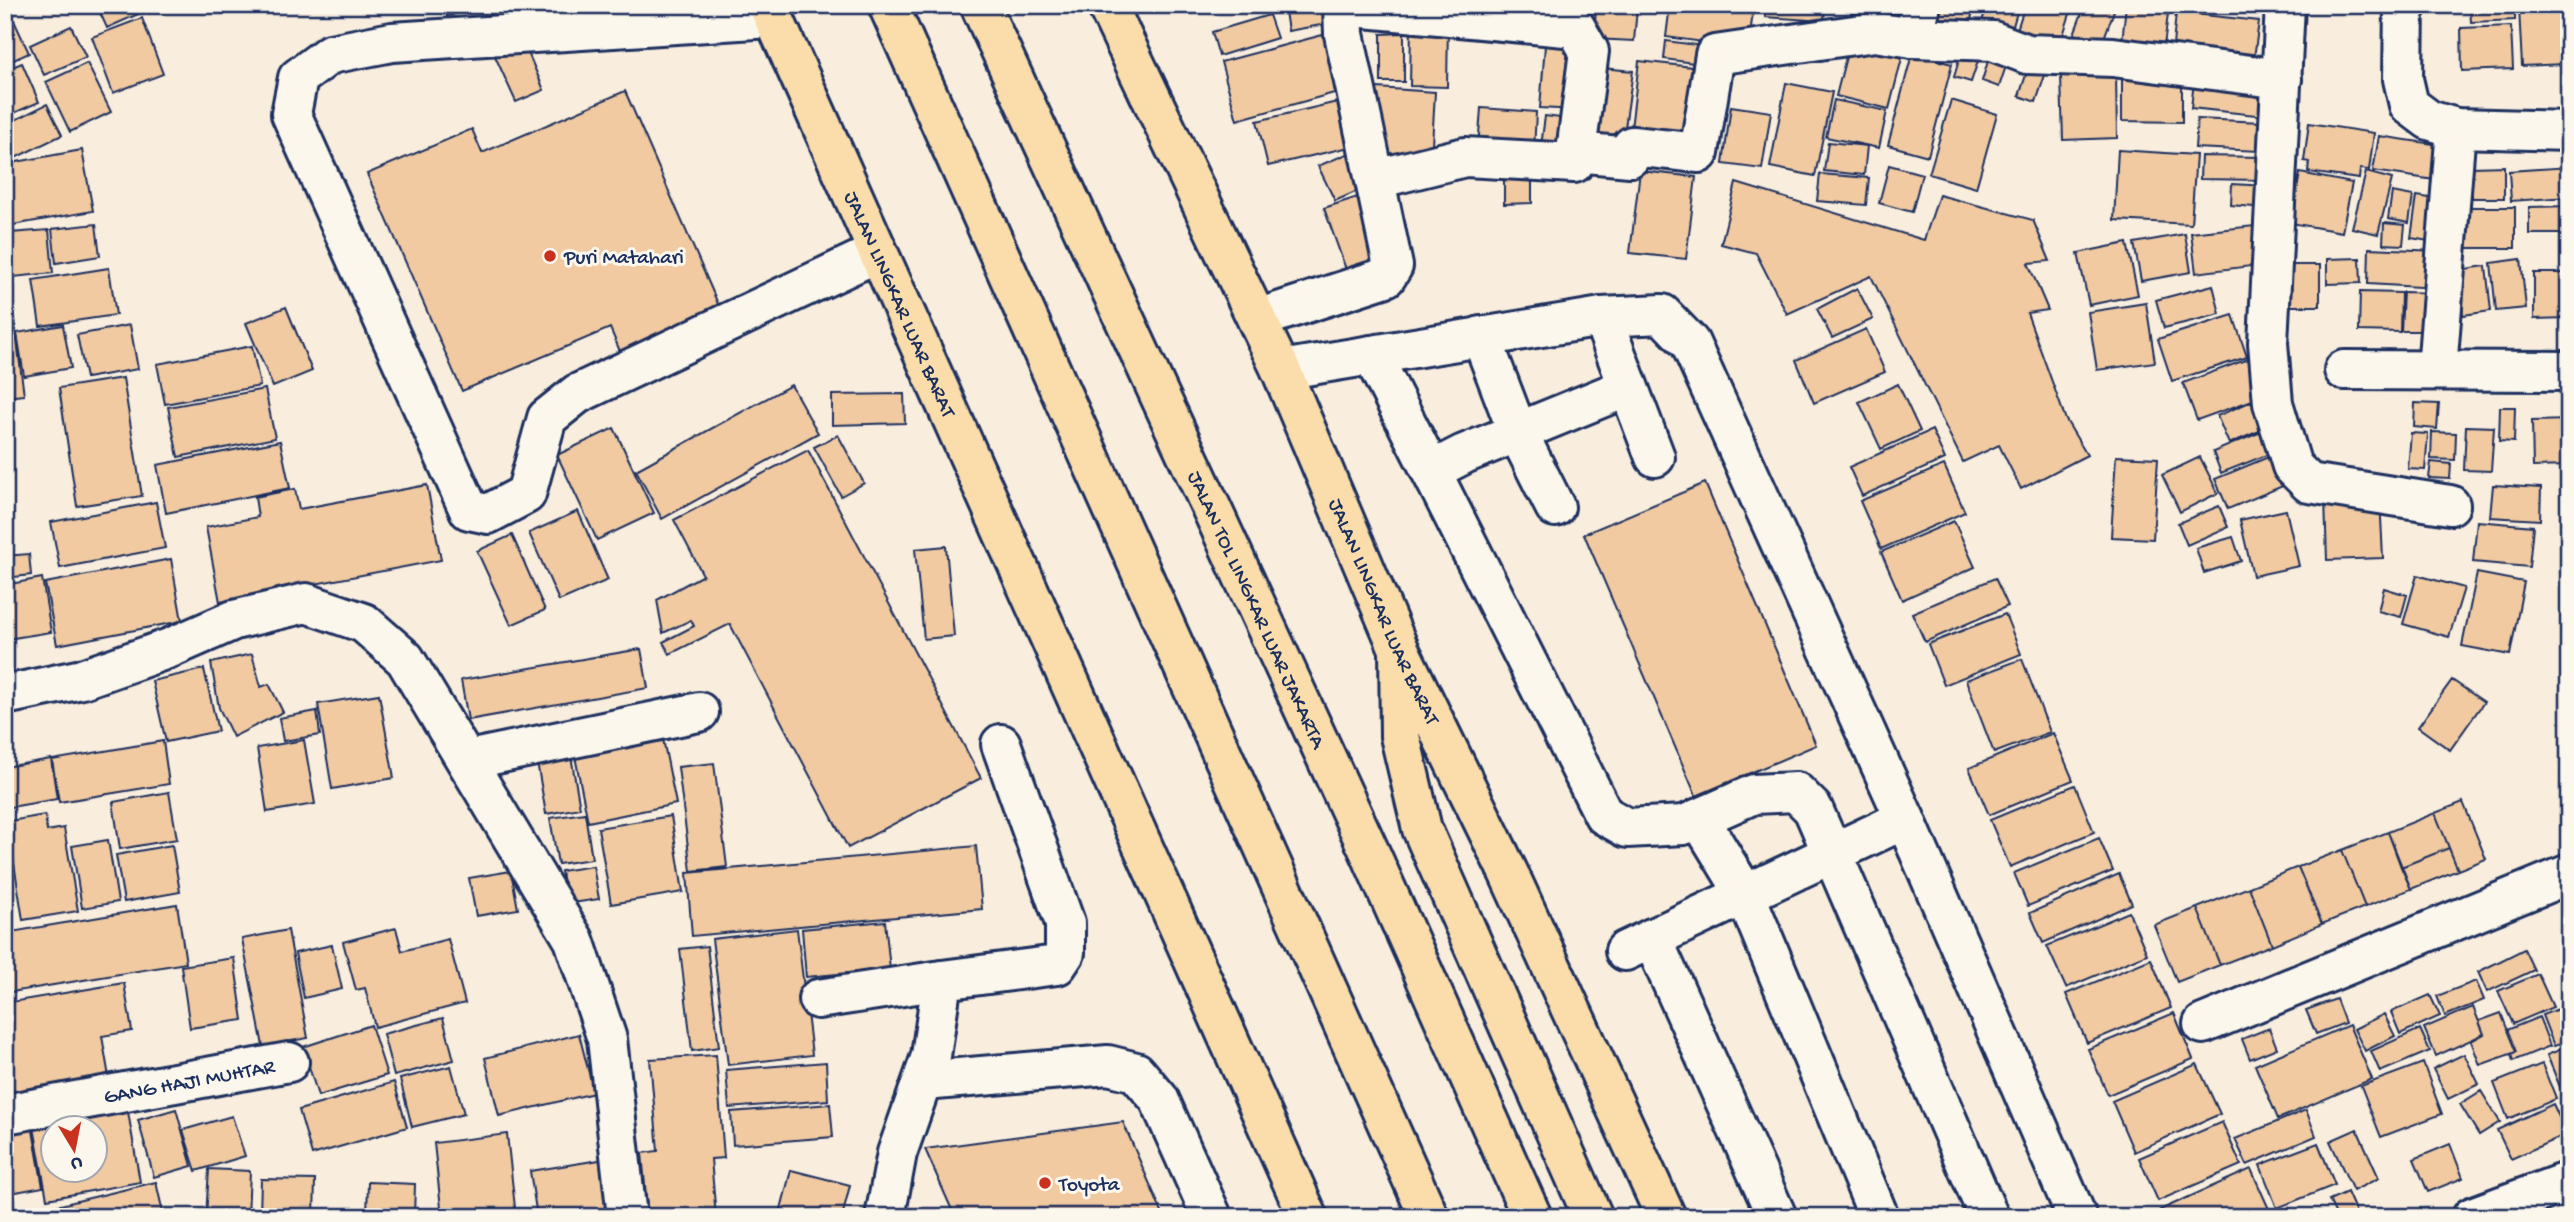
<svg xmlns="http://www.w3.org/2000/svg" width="2574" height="1222" font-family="'Gochi Hand',sans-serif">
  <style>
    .building { fill: #f1caa1; stroke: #1b2f5e; stroke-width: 2; fill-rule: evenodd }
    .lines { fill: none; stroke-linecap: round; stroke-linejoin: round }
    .minor-casing { stroke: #1b2f5e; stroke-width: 44 }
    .major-casing { stroke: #1b2f5e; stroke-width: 44 }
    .highway-casing { stroke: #1b2f5e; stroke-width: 44 }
    .minor { stroke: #fbf7ec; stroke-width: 38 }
    .major { stroke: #faddab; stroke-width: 38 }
    .highway { stroke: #faddab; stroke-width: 38 }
    .poi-dot { fill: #c8321e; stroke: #fbf7ec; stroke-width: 2.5 }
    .labels { text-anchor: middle; stroke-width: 6; stroke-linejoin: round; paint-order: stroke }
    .poi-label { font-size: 21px; fill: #1b2f5e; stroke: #fbf7ec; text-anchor: start }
    .street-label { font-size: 21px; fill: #1b2f5e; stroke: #fbf7ec }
  </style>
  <rect width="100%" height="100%" fill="#f9eedd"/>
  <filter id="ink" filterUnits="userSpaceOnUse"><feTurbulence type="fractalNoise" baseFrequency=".0143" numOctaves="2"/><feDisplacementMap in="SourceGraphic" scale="14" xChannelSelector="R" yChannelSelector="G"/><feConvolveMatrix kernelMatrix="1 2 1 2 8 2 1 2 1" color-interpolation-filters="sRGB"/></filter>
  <g filter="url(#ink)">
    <path class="building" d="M70,5H86L73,11Z
      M142,5L145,11L107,28L97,6Z
      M444,5H492L447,16Z
      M1284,5H1329L1332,23L1288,31Z
      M1670,5L1753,13L1748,48L1666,37Z
      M1765,5H1825L1824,21L1765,17Z
      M1933,5H1974L1969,30L1930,20Z
      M1987,5H2019L2011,33L1981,25Z
      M2025,5H2073L2058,50L2015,36Z
      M2085,5H2116L2099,52L2071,42Z
      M2126,5H2169L2164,47L2122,42Z
      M2203,5H2269V10Z
      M2470,5H2515V20L2471,22Z
      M1596,6L1637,8L1634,41L1594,39Z
      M2562,6L2565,64L2522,66L2519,8Z
      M10,12L29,53L5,64V14Z
      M2176,12L2259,21L2253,66L2172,57Z
      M1269,15L1277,38L1219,56L1212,32Z
      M142,18L163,74L113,93L92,37Z
      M1411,23H1448L1447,87L1410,86Z
      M71,26L86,57L44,75L30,45Z
      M2511,26L2513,69L2462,71L2461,28Z
      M1330,33L1345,90L1237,120L1221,62Z
      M1404,33V82H1381V34Z
      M523,41L544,90L516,102L494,54Z
      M1666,41L1711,47L1709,65L1664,59Z
      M1850,41L1903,54L1889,109L1836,96Z
      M1964,43L1982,49L1971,82L1954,77Z
      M1545,45L1581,48L1576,110L1540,108Z
      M1992,48L2010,54L1999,87L1982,81Z
      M1912,54L1952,64L1928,156L1888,145Z
      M1639,61L1701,68L1693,136L1631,129Z
      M22,63L39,102L5,117V70Z
      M87,63L111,112L70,132L46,82Z
      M2030,63L2047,69L2036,102L2019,96Z
      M1591,67L1633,71L1624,135L1587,133Z
      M2195,72L2269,80L2265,116L2191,108Z
      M2116,75L2117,138L2063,140L2061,76Z
      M2122,78L2182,79V122L2122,121Z
      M1786,83L1832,92L1815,176L1770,167Z
      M1377,88L1435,92L1431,163L1372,159Z
      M625,91L722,313L622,356L610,328L462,391L367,174L472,129L482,153Z
      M1346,100L1358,145L1268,166L1257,121Z
      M1834,100L1887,111L1879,148L1826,137Z
      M1951,100L1997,114L1976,188L1929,174Z
      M47,104L62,135L9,161L5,153V125Z
      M1731,106L1771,112L1762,169L1723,164Z
      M1481,108L1536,112L1534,151L1478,148Z
      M1545,116L1576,120L1570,158L1540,154Z
      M2197,119L2262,122L2260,151L2195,148Z
      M2309,123L2374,133L2369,170L2360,169L2359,179L2308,172L2309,162L2304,161Z
      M2379,136L2447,146L2442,181L2373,171Z
      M1828,142L1867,146L1864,175L1824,171Z
      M82,150L93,211L7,226L5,164Z
      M2118,150L2196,155L2191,224L2114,220Z
      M1354,151L1369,186L1335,201L1318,166Z
      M2201,156L2263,157V180L2200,179Z
      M1889,165L1922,174L1912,212L1879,203Z
      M2504,166V198H2472V167Z
      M2569,167V197L2511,201L2509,171Z
      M1640,171L1696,177L1686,259L1630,253Z
      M1504,172H1532V203L1504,204Z
      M2366,172L2392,179L2378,234L2352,228Z
      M2300,173L2352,183L2342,232L2291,223Z
      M1820,174L1869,178L1866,205L1817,201Z
      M1736,183L1924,240L1939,195L2033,220L2050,261L2028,263L2048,310L2027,313L2066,420L2087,455L2021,489L1999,445L1963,462L1871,276L1787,314L1756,253L1721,244Z
      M2232,184L2266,186L2265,208L2231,205Z
      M2392,192L2413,196L2409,223L2388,219Z
      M1364,195L1387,262L1348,275L1324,208Z
      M2417,196L2442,200L2435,242L2411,238Z
      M2569,206V234H2529V207Z
      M2464,207H2515V248H2464Z
      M2384,223L2405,225L2403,245L2383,244Z
      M96,224L100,256L56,263L52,229Z
      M2254,226L2259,265L2196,273L2191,233Z
      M49,230L53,273L13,277L10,233Z
      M2185,234L2191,272L2141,281L2134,243Z
      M2127,243L2138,295L2089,305L2078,253Z
      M2369,248L2438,251L2437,288L2368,284Z
      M2360,258L2361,283L2327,284V259Z
      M2521,259L2526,308L2496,311L2491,263Z
      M2286,265H2320V306H2286Z
      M2486,266L2491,311L2463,315L2458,270Z
      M109,268L116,315L40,326L33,280Z
      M2534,273H2568V318L2534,319Z
      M2213,285L2220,314L2164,328L2156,300Z
      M1857,288L1873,319L1832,338L1817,309Z
      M2360,292L2401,293L2400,332L2359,331Z
      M2403,292L2437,293L2436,331H2401Z
      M2146,303L2155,362L2097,370L2088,312Z
      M286,307L312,371L273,387L246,323Z
      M2233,315L2247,357L2172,381L2158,339Z
      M14,318L24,395L5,397V320Z
      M63,325L71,368L24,376L17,333Z
      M130,325L138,369L86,378L77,335Z
      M1866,329L1885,372L1814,403L1796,360Z
      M252,346L260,386L165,404L157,364Z
      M2248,359L2261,397L2197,420L2183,383Z
      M123,378L142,496L77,506L59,388Z
      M1898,384L1920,431L1881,449L1859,402Z
      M791,385L818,433L662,519L636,470Z
      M265,389L275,438L178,457L168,407Z
      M904,394L905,423L832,425V395Z
      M2259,398L2271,426L2229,444L2217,416Z
      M2415,403L2439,404L2437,429L2414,427Z
      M2500,407H2515L2514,442L2499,441Z
      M2569,420V466L2533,467L2532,421Z
      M2466,426L2494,427L2491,471L2464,470Z
      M614,428L654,513L597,540L557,455Z
      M1932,430L1945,459L1862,496L1849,467Z
      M2261,432L2269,454L2221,473L2213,452Z
      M2432,432L2456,433L2455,460L2431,459Z
      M2411,433L2428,434L2425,470L2408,469Z
      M838,435L864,483L841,496L814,447Z
      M280,441L290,488L166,513L157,465Z
      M808,450L981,778L848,848L730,624L670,654L663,642L694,626L691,620L663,633L657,600L703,575L674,520Z
      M2278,453L2290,483L2228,509L2215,479Z
      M2116,456L2158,458L2153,539L2111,537Z
      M2200,457L2218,493L2180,512L2162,475Z
      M2431,462L2451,464L2450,479L2429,478Z
      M1944,465L1965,512L1881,549L1860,501Z
      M1705,483L1816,745L1696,796L1584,534Z
      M427,485L441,560L220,602L206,527L258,517L255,497L295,489L299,509Z
      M2493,485L2541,488L2540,520L2490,517Z
      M2380,497L2383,558L2327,560L2325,499Z
      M156,502L165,548L60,568L51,522Z
      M2219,506L2228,527L2187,545L2178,523Z
      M2286,510L2299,566L2253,576L2240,520Z
      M578,511L608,580L559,601L529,533Z
      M1954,521L1975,567L1902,600L1881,552Z
      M2477,521L2533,526L2529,567L2473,562Z
      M512,535L545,610L511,625L477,551Z
      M2233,537L2241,561L2204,573L2196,548Z
      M946,546L954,636L924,639L915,549Z
      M29,554L31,575L5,578V556Z
      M171,559L182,621L57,645L45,583Z
      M2477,573L2524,582L2510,655L2462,646Z
      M2417,575L2464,588L2449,637L2403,624Z
      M42,578L51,632L7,639L5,585Z
      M1995,578L2008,606L1925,642L1912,613Z
      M2384,588L2407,595L2401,617L2378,611Z
      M2005,614L2021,654L1944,685L1928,644Z
      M641,649L648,688L468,720L461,680Z
      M252,654L261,687L269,684L283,712L233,737L219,708L211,663Z
      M2022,659L2050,732L1994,753L1966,680Z
      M204,669L218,731L166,742L152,681Z
      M2452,680L2484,702L2450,750L2418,727Z
      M379,694L394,778L332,789L318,704Z
      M317,711L320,735L283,741L279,718Z
      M2053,733L2073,780L1989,815L1969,768Z
      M663,739L676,804L588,822L575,756Z
      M304,740L315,804L267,812L257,748Z
      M163,741L169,784L59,802L52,760Z
      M571,756L580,808L546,814L537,762Z
      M51,759L57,799L5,808V767Z
      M714,763L727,867L691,871L678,767Z
      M2075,785L2094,832L2010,867L1990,820Z
      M169,792L177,839L120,849L113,802Z
      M2463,802L2486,859L2458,870L2435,813Z
      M585,813L592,859L558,864L550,818Z
      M2435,813L2449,848L2401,867L2388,832Z
      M45,815L47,831L64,828L78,911L23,920L10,838L12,837L10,821Z
      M671,816L683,892L611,904L598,828Z
      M2388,832L2411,889L2365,907L2342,850Z
      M2099,838L2113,871L2028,906L2014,873Z
      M5,840L11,877L5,878Z
      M108,840L118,902L82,908L72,846Z
      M172,845L180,892L124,902L116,855Z
      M976,846L982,909L692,936L687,873Z
      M2449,848L2458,870L2411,889L2401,867Z
      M2342,850L2365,907L2322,924L2298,867Z
      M593,866L599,899L566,904L561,871Z
      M2298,867L2322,924L2272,945L2249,887Z
      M511,871L518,909L476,916L469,878Z
      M2119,874L2132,904L2043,943L2030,913Z
      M5,882L13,923L5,925Z
      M2249,887L2272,945L2220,965L2197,908Z
      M177,904L186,963L5,993V933Z
      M2197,908L2220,965L2177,982L2154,925Z
      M2129,912L2147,954L2066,988L2047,946Z
      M885,921L890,969L806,977L802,929Z
      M396,928L402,951L448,939L465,1003L375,1027L365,988L356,990L343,942Z
      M797,929L812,1055L728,1065L712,939Z
      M288,930L308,1038L263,1046L242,939Z
      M332,945L342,989L304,998L295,953Z
      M707,946L719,1047L692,1051L680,949Z
      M2524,949L2534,970L2487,992L2478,972Z
      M234,958L243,1020L190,1028L181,966Z
      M2151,959L2171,1008L2087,1043L2066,994Z
      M2538,974L2553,1007L2513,1024L2498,991Z
      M2476,981L2484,1000L2445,1016L2437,996Z
      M124,983L132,1031L102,1036L111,1089L5,1107V1003Z
      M2430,995L2440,1016L2400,1034L2391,1012Z
      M2336,999L2345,1023L2316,1034L2306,1010Z
      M2569,1005V1041L2554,1046L2542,1015Z
      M2473,1007L2484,1034L2436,1056L2424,1028Z
      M2174,1013L2193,1059L2108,1095L2088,1049Z
      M2501,1013L2516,1052L2480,1065L2471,1041L2484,1034L2479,1021Z
      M2384,1014L2395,1036L2365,1051L2354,1029Z
      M2539,1017L2550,1046L2513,1061L2511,1054L2516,1052L2507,1030Z
      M443,1018L454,1060L394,1076L383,1034Z
      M371,1025L387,1075L318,1096L303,1047Z
      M2349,1025L2372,1079L2278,1119L2255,1065Z
      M2269,1028L2277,1048L2250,1059L2242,1039Z
      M2420,1029L2430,1051L2380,1072L2371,1051Z
      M579,1034L594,1093L499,1116L485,1058Z
      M2569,1046V1109L2547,1055Z
      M2464,1054L2479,1084L2448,1099L2433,1069Z
      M716,1055L724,1158L711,1159L716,1217H648L642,1153L658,1151L650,1059Z
      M826,1062L828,1100L729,1108L726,1070Z
      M2423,1063L2442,1114L2381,1137L2361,1086Z
      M2197,1064L2220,1114L2134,1152L2112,1101Z
      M2542,1064L2556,1099L2508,1119L2494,1083Z
      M451,1066L464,1114L412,1127L400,1079Z
      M394,1082L407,1127L312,1155L299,1110Z
      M2481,1091L2500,1122L2479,1135L2460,1104Z
      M126,1100L140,1182L47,1199L32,1116ZM52,1128H94V1170H52Z
      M830,1104L833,1137L733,1145L731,1112Z
      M2553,1104L2567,1134L2511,1159L2497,1130Z
      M176,1109L192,1166L154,1177L138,1120Z
      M2306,1110L2316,1136L2247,1165L2235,1139Z
      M232,1116L245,1156L196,1171L183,1130Z
      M31,1119L43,1187L5,1194V1124Z
      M1123,1122L1164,1217H955L925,1149Z
      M2222,1122L2241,1165L2158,1201L2139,1158Z
      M2357,1129L2379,1178L2353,1191L2330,1141Z
      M507,1134L516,1217H442L434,1143Z
      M2318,1143L2335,1185L2277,1208L2260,1165Z
      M2450,1144L2463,1178L2428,1192L2414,1159Z
      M606,1159L615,1217H537L530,1171Z
      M209,1169L250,1171L248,1217H206Z
      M2251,1169L2269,1209L2253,1217H2164L2160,1210Z
      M791,1170L850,1185L842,1217H779Z
      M261,1179L315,1180L314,1217H260Z
      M156,1182L164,1217H19V1215Z
      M368,1182L415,1184L414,1217H367Z
      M2347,1192L2358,1217H2337L2329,1200Z"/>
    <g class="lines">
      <g class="minor-casing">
        <g id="minor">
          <path d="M2285,5L2268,343L2273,403L2292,466L2309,483L2450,505"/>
          <path d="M2404,5L2403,79L2409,105L2429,120L2456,128L2569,131"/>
          <path d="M1343,6L1576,28L1589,51L1576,152L1630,157L1632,146L1699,153L1715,55L1875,32L1913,38L1993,41L2027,54L2113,57L2282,79"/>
          <path d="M773,18L392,42L330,54L298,78L291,114L469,510L488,514L526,494L547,418L577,394L878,252"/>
          <path d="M1913,38L1921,5"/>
          <path d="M1376,179L1465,157L1574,163L1576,152"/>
          <path d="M1602,317L1655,457"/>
          <path d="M1257,319L1386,277L1393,266L1344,34L1343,5"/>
          <path d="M1481,336L1518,433L1555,507"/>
          <path d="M1372,355L1431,471"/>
          <path d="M1281,370L1602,317L1662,314L1690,343L1905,819L2077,1217"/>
          <path d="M2344,370L2569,371"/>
          <path d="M2437,370L2456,128"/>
          <path d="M1628,387L1464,454L1431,471L1604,815L1627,828L1684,825L1754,794L1796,792L1813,809L1989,1217"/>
          <path d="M5,695L82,679L170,648L234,620L306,603L364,623L405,659L574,940L607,1039L627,1217"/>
          <path d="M468,760L699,712"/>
          <path d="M1699,818L1745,894L1879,1217"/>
          <path d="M1652,938L1777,1217"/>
          <path d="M1625,951L1905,819"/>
          <path d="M818,999L942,980"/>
          <path d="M2203,1024L2569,874"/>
          <path d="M924,1081L1108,1065L1136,1072L1159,1099L1212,1217"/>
          <path id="s1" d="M5,1114L289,1062"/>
          <path d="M885,1217L897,1153L931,1056L942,980L1057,965L1065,953V923L1001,744"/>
          <path d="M2472,1217L2569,1181"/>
        </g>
      </g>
      <g class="major-casing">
        <g id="major">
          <path id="s2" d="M768,5L1308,1217"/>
          <path id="s3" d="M1107,5L1281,370L1399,649L1508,872L1666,1217"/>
        </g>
      </g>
      <g class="highway-casing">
        <g id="highway">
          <path d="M888,5L1429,1217"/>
          <path id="s4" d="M980,5L1371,855L1532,1217"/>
          <path d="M1399,649L1400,736L1422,829L1593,1217"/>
        </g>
      </g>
      <use href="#minor" class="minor"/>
      <use href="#major" class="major"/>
      <use href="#highway" class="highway"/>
    </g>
  </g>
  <g class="poi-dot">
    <circle cx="550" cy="256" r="7"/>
    <circle cx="1045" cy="1183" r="7"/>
  </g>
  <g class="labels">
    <g class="poi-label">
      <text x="564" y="263">Puri Matahari</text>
      <text x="1059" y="1190">Toyota</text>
    </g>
    <g class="street-label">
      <text dy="7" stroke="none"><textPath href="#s2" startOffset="327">JALAN LINGKAR LUAR BARAT</textPath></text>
      <text dy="7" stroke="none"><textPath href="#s4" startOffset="665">JALAN TOL LINGKAR LUAR JAKARTA</textPath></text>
      <text dy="7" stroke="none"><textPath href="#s3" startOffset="667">JALAN LINGKAR LUAR BARAT</textPath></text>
      <text dy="7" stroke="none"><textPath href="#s1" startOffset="187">GANG HAJI MUHTAR</textPath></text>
    </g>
  </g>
  <rect width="2574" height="1222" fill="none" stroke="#fbf7ec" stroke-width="28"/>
  <rect x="14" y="14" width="2546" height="1194" fill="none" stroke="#1b2f5e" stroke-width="2.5" filter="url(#ink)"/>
  <g transform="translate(74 1149) rotate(170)"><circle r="33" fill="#fbf7ec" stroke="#a1a7b3" stroke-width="2"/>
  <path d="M0-5L12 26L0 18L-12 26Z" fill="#c8321e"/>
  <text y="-10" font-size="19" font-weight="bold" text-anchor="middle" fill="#1b2f5e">U</text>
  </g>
</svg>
